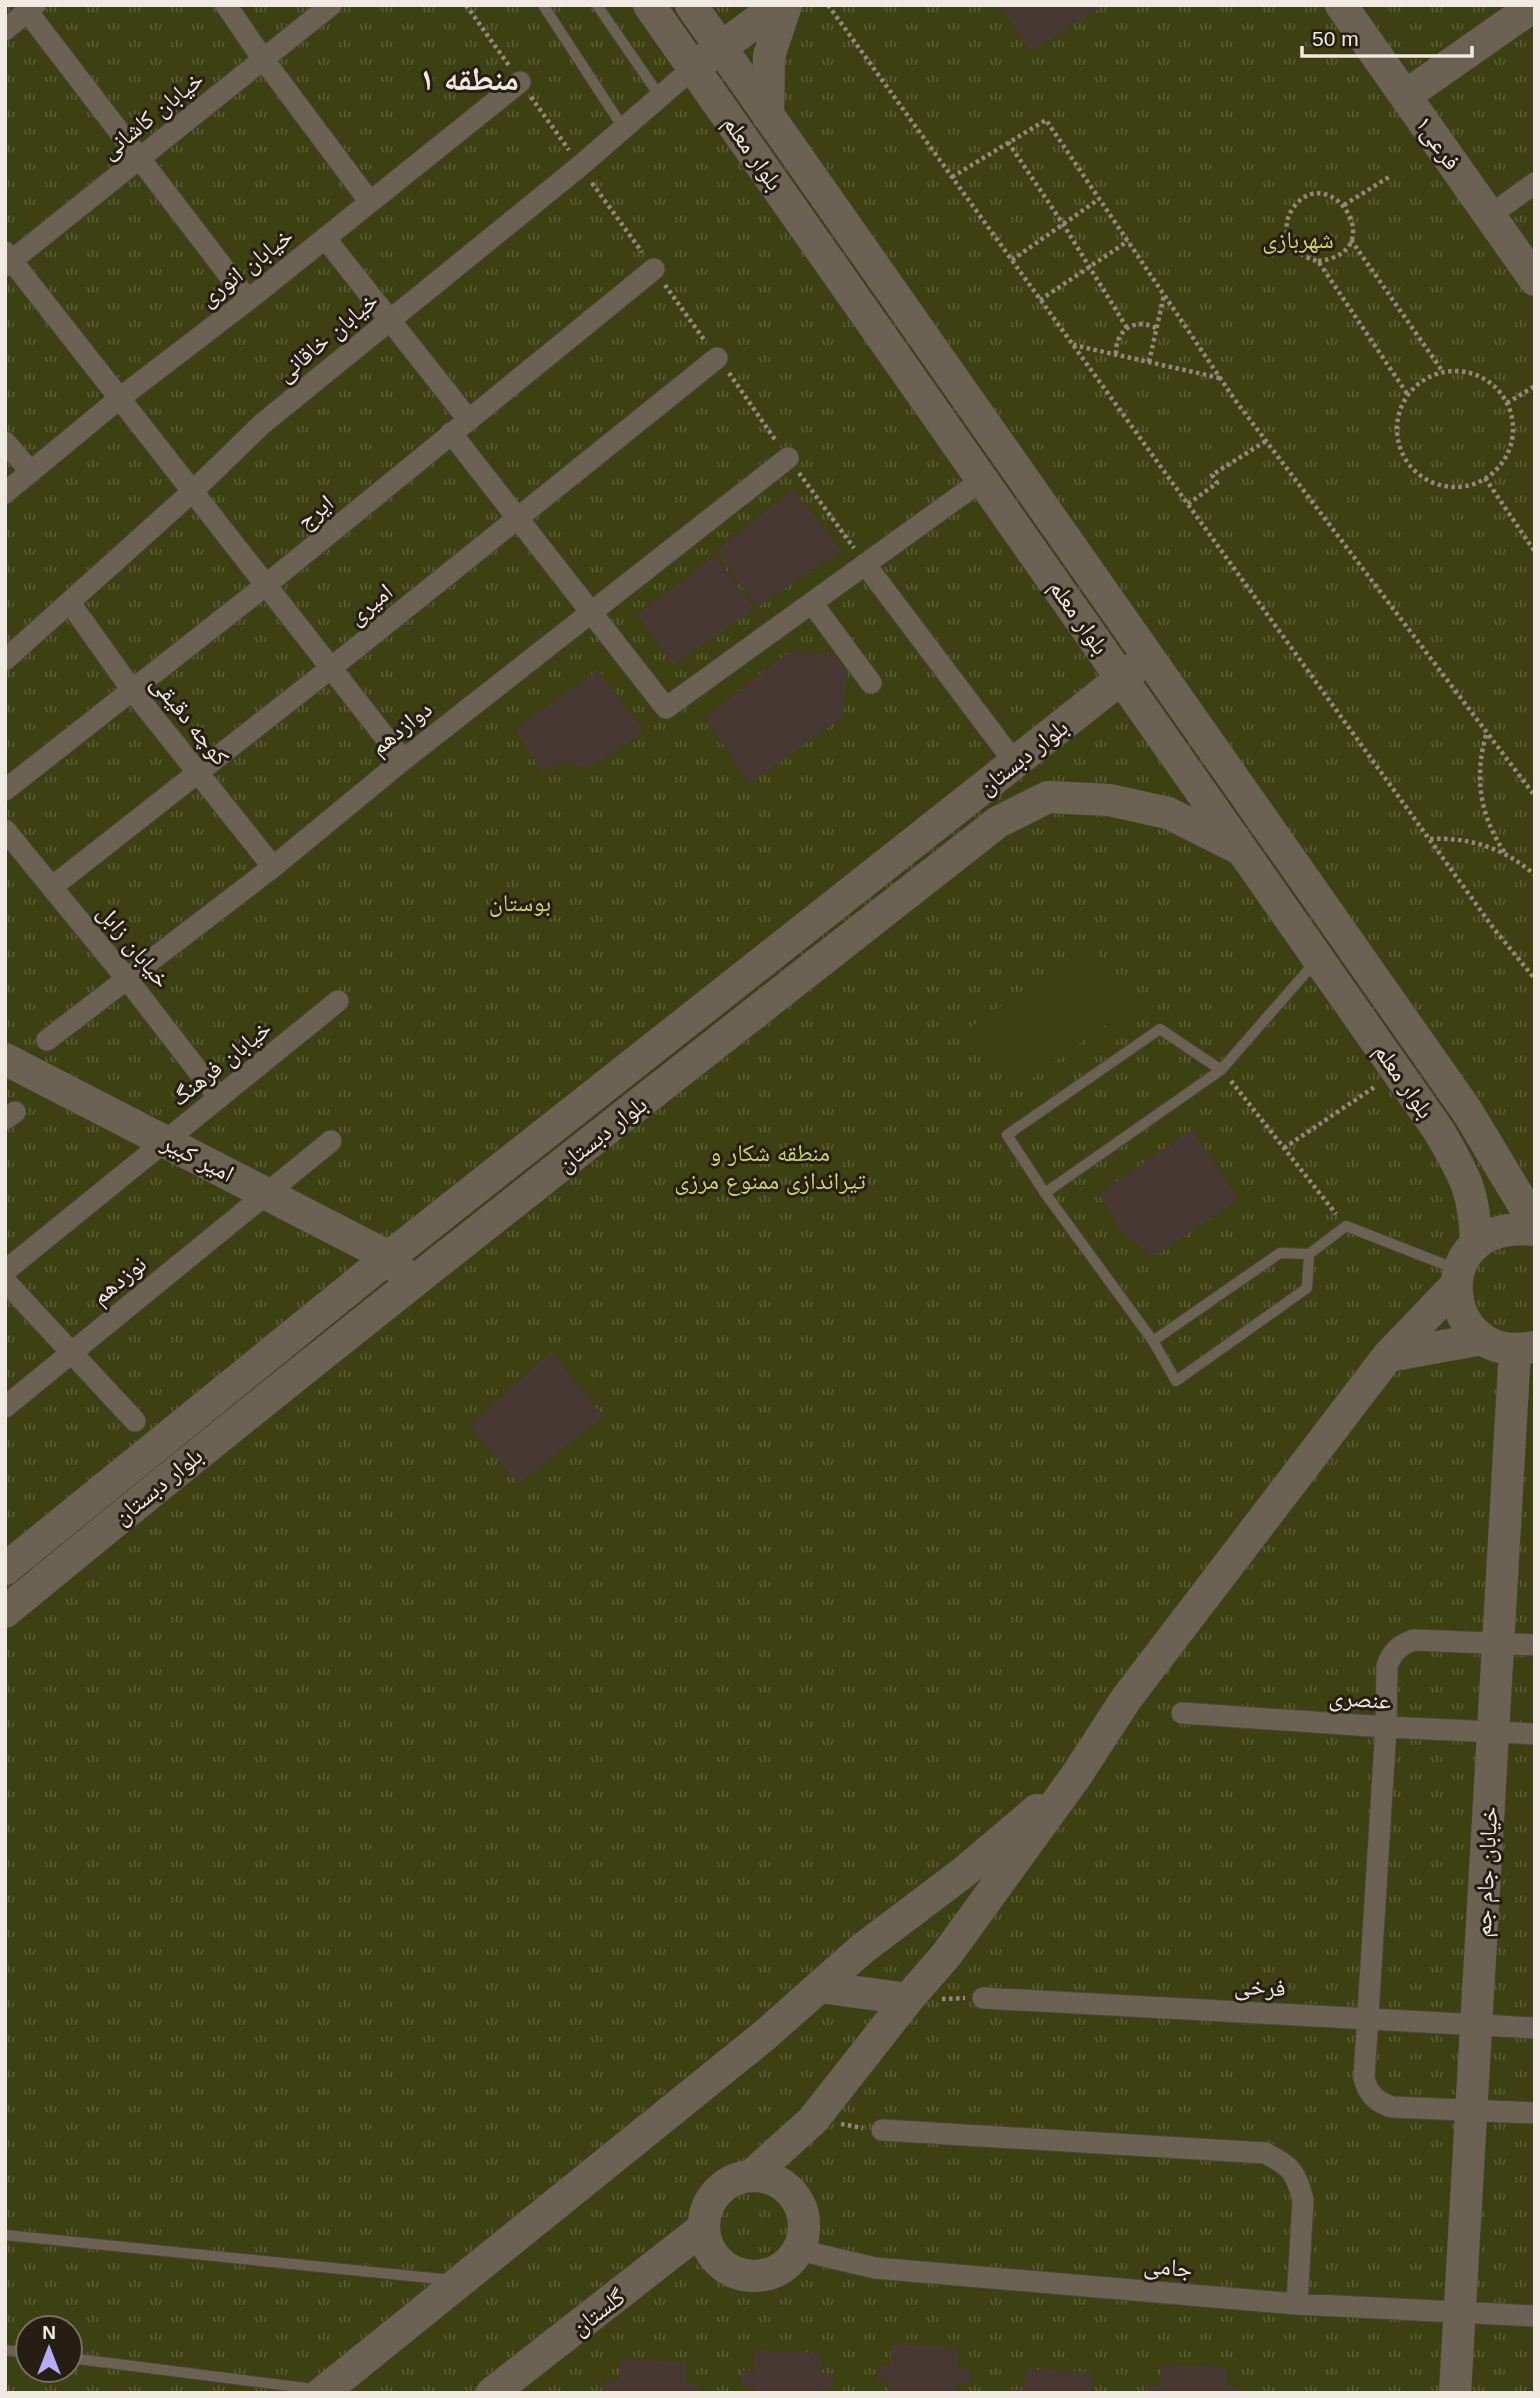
<svg xmlns="http://www.w3.org/2000/svg" width="1540" height="2398" font-family="Arial,'Noto Naskh Arabic',sans-serif">
  <style>
    .park { fill: url(#park-tufts); fill-rule: evenodd }
    .garden { fill: #3d4010 }
    .building { fill: #483833 }
    .lines { fill: none; stroke-linecap: round; stroke-linejoin: round }
    .lane-casing { stroke: #4d453b; stroke-width: 12 }
    .street-casing { stroke: #4d453b; stroke-width: 23 }
    .secondary-casing { stroke: #4d453b; stroke-width: 33 }
    .path { stroke: #91897f; stroke-width: 4.5; stroke-dasharray: 3.5 3.5; stroke-linecap: butt }
    .lane { stroke: #6c6254; stroke-width: 10 }
    .street { stroke: #6c6254; stroke-width: 21 }
    .secondary { stroke: #6c6254; stroke-width: 32 }
    .labels { text-anchor: middle; stroke-width: 6; stroke-linejoin: round; paint-order: stroke }
    .street-label { font-size: 24px; fill: #f0eae2; stroke: #271e13 }
    .park-label { font-size: 24px; fill: #cfd664; stroke: #271e13 }
    .district-label { font-size: 32px; font-weight: bold; fill: #f0eae2; stroke: #271e13 }
  </style>
  <defs>
    <pattern id="park-tufts" width="24" height="20" patternUnits="userSpaceOnUse" patternTransform="scale(1.75)"><rect width="24" height="20" fill="#3d4010"/><path d="M3 7l-1-3M5 7V3M7 7l1-3M15 17l-1-3M17 17v-4M19 17l1-3" fill="none" stroke="#595c32"/></pattern>
  </defs>
  <rect width="100%" height="100%" fill="#31281c"/>
  <path class="park" d="M5,5H1535V2393H5ZM28,2328H70V2370H28Z"/>
  <path class="garden" d="M1089,943L1134,1005L1015,1090L970,1028Z"/>
  <path class="building" d="M1000,5H1104L1031,52Z
    M793,488L841,551L758,607L716,552Z
    M715,555L755,609L673,665L637,615Z
    M790,651L834,654L847,672L843,717L749,784L705,717Z
    M598,670L644,732L589,768L561,763L541,772L515,729Z
    M1192,1129L1239,1199L1154,1257L1121,1232L1099,1194Z
    M551,1351L603,1417L518,1484L470,1426Z
    M891,2344L958,2347L957,2368L970,2369L969,2384H956V2393H890V2381H877L878,2365L890,2366Z
    M755,2350L822,2353L821,2373L834,2374L833,2390L820,2389V2393H753L754,2387L741,2386V2370L754,2371Z
    M620,2359L686,2362V2383H698V2393H605L606,2379L619,2380Z
    M1161,2364L1227,2367V2388H1239V2393H1147V2385H1160Z
    M1025,2369L1092,2372L1091,2393H1011V2390H1024Z"/>
  <g class="lines">
    <g class="lane-casing">
      <path id="lane" d="M543,5L624,129
        M597,5L661,98
        M1221,1070L1045,1193L1153,1341L1176,1381L1307,1288L1309,1254
        M1045,1193L1007,1135L1160,1029L1221,1070L1316,961
        M1153,1341L1280,1253L1309,1254L1346,1226L1456,1269
        M5,2235L451,2280
        M5,2350L28,2353
        M70,2358L321,2390"/>
    </g>
    <g class="street-casing">
      <path id="street" d="M226,5L263,59L370,202
        M27,11L248,300
        M5,30L35,5
        M1489,216L1535,183
        M325,238L468,419
        M5,252L403,760
        M5,266L331,5
        M451,433L666,708L982,480
        M5,442L31,472
        M5,493L120,398L248,300L520,82
        M865,564L1015,763
        M70,603L132,690L273,867
        M812,603L871,683
        M5,660L193,491L262,424L580,166L693,68
        M5,790L266,585L654,269
        M5,830L131,984L219,1098
        M52,887L331,668L717,358
        M47,1040L273,867L403,760L788,458
        M5,1119L15,1112
        M5,1271L338,1001
        M5,1281L135,1421
        M5,1407L331,1141
        M1535,1645L1414,1640C1399,1645 1392,1652 1387,1666L1386,1727L1364,2078C1368,2094 1376,2102 1392,2107L1535,2113
        M1182,1713L1386,1727L1535,1734
        M983,1998L1535,2028
        M882,2130L1265,2153C1291,2166 1296,2172 1303,2200L1297,2304
        M799,2250L875,2268L1297,2304L1535,2316"/>
    </g>
    <g class="secondary-casing">
      <path id="secondary" d="M649,5L1439,1131C1464,1175 1475,1191 1476,1243
        M691,5L1467,1111L1535,1224
        M1341,5L1535,280
        M704,60L779,5
        M1405,96L1535,5
        M768,116L769,56L786,5
        M5,1059L389,1257L401,1271
        M1533,1347C1440,1368 1422,1217 1535,1230
        M1388,1356L1482,1339
        M5,1569L389,1257L1137,666
        M5,1612C331,1343 666,1083 998,822L1048,797L1109,800L1168,813L1242,850
        M820,1987L908,1999
        M704 2226a50 50 0 1 1 100 0a50 50 0 1 1-100 0Z
        M751,2176L813,2120L908,1999L947,1954L1076,1776L1126,1699L1388,1356L1455,1286
        M322,2393L765,2035L862,1949L964,1872L1037,1810
        M492,2393L702,2229
        M1455,2393L1515,1350"/>
    </g>
    <path class="path" d="M466,5L510,67
      M828,5L1494,929L1535,979
      M531,97L569,150
      M1008,142L1063,224L1127,328
      M952,177L1046,120L1235,400L1535,796
      M592,183L642,252
      M1344,205L1389,177
      M1351,240L1443,372
      M1012,260L1099,199
      M1318,261C1393,253 1330,157 1293,208C1277,232 1293,256 1318,261L1408,395
      M665,285L705,341
      M1040,300L1128,241
      M1073,345L1220,378
      M1116,354C1115,330 1135,317 1156,328
      M1149,362L1164,295
      M1397 429a58 58 0 1 1 116 0a58 58 0 1 1-116 0Z
      M729,373L776,441
      M1507,403L1535,386
      M799,473L854,548
      M1485,478L1535,552
      M1188,504L1217,483L1212,475L1266,441
      M1486,735C1474,778 1480,816 1505,853
      M1430,839C1470,837 1504,848 1535,875
      M1231,1081L1336,1214
      M1284,1148L1376,1086
      M942,1999L965,1998
      M841,2124L863,2128"/>
    <use href="#lane" class="lane"/>
    <use href="#street" class="street"/>
    <use href="#secondary" class="secondary"/>
  </g>
  <g class="labels">
    <g class="street-label">
      <text transform="translate(152 115) rotate(-39)" y="8">خیابان کاشانی</text>
      <text transform="translate(1438 143) rotate(55)" y="8">فرعی۱</text>
      <text transform="translate(753 153) rotate(55)" y="8">بلوار معلم</text>
      <text transform="translate(246 267) rotate(-38)" y="8">خیابان انوری</text>
      <text transform="translate(327 337) rotate(-40)" y="8">خیابان خاقانی</text>
      <text transform="translate(315 512) rotate(-39)" y="8">ایرج</text>
      <text transform="translate(370 604) rotate(-39)" y="8">امیری</text>
      <text transform="translate(1079 617) rotate(55)" y="8">بلوار معلم</text>
      <text transform="translate(190 720) rotate(51)" y="8">کوچه دقیقی</text>
      <text transform="translate(401 728) rotate(-39)" y="8">دوازدهم</text>
      <text transform="translate(1023 757) rotate(-38)" y="8">بلوار دبستان</text>
      <text transform="translate(134 946) rotate(51)" y="8">خیابان زابل</text>
      <text transform="translate(221 1063) rotate(-39)" y="8">خیابان فرهنگ</text>
      <text transform="translate(1404 1081) rotate(55)" y="8">بلوار معلم</text>
      <text transform="translate(602 1134) rotate(-38)" y="8">بلوار دبستان</text>
      <text transform="translate(198 1158) rotate(27)" y="8">امیر کبیر</text>
      <text transform="translate(119 1280) rotate(-39)" y="8">نوزدهم</text>
      <text transform="translate(158 1486) rotate(-39)" y="8">بلوار دبستان</text>
      <text transform="translate(1360 1699) rotate(4)" y="8">عنصری</text>
      <text transform="translate(1486 1872) rotate(-87)" y="8">خیابان جام جم</text>
      <text transform="translate(1260 1987) rotate(3)" y="8">فرخی</text>
      <text transform="translate(1168 2267) rotate(5)" y="8">جامی</text>
      <text transform="translate(598 2312) rotate(-37)" y="8">گلستان</text>
    </g>
    <g class="park-label">
      <text x="1298" y="248">شهربازی</text>
      <text x="520" y="911">بوستان</text>
      <text x="770" y="1161">منطقه شکار و<tspan x="770" dy="28">تیراندازی ممنوع مرزی</tspan></text>
    </g>
    <g class="district-label">
      <text x="469" y="90">منطقه ۱</text>
    </g>
  </g>
  <rect width="1540" height="2398" fill="none" stroke="#f0eae2" stroke-width="14"/>
  <g transform="translate(49 2349)"><circle r="33" fill="#271e13" stroke="#777066" stroke-width="2"/>
  <path d="M0-5L12 26L0 18L-12 26Z" fill="#b7abf8"/>
  <text y="-10" font-size="19" font-weight="bold" text-anchor="middle" fill="#f0eae2">N</text>
  </g>
  <path d="M1302 46v10h170v-10" fill="none" stroke="#f0eae2" stroke-width="3.5"/>
  <text x="1312" y="46" font-size="21" fill="#f0eae2" stroke="#271e13" stroke-width="5" paint-order="stroke">50 m</text>
</svg>
